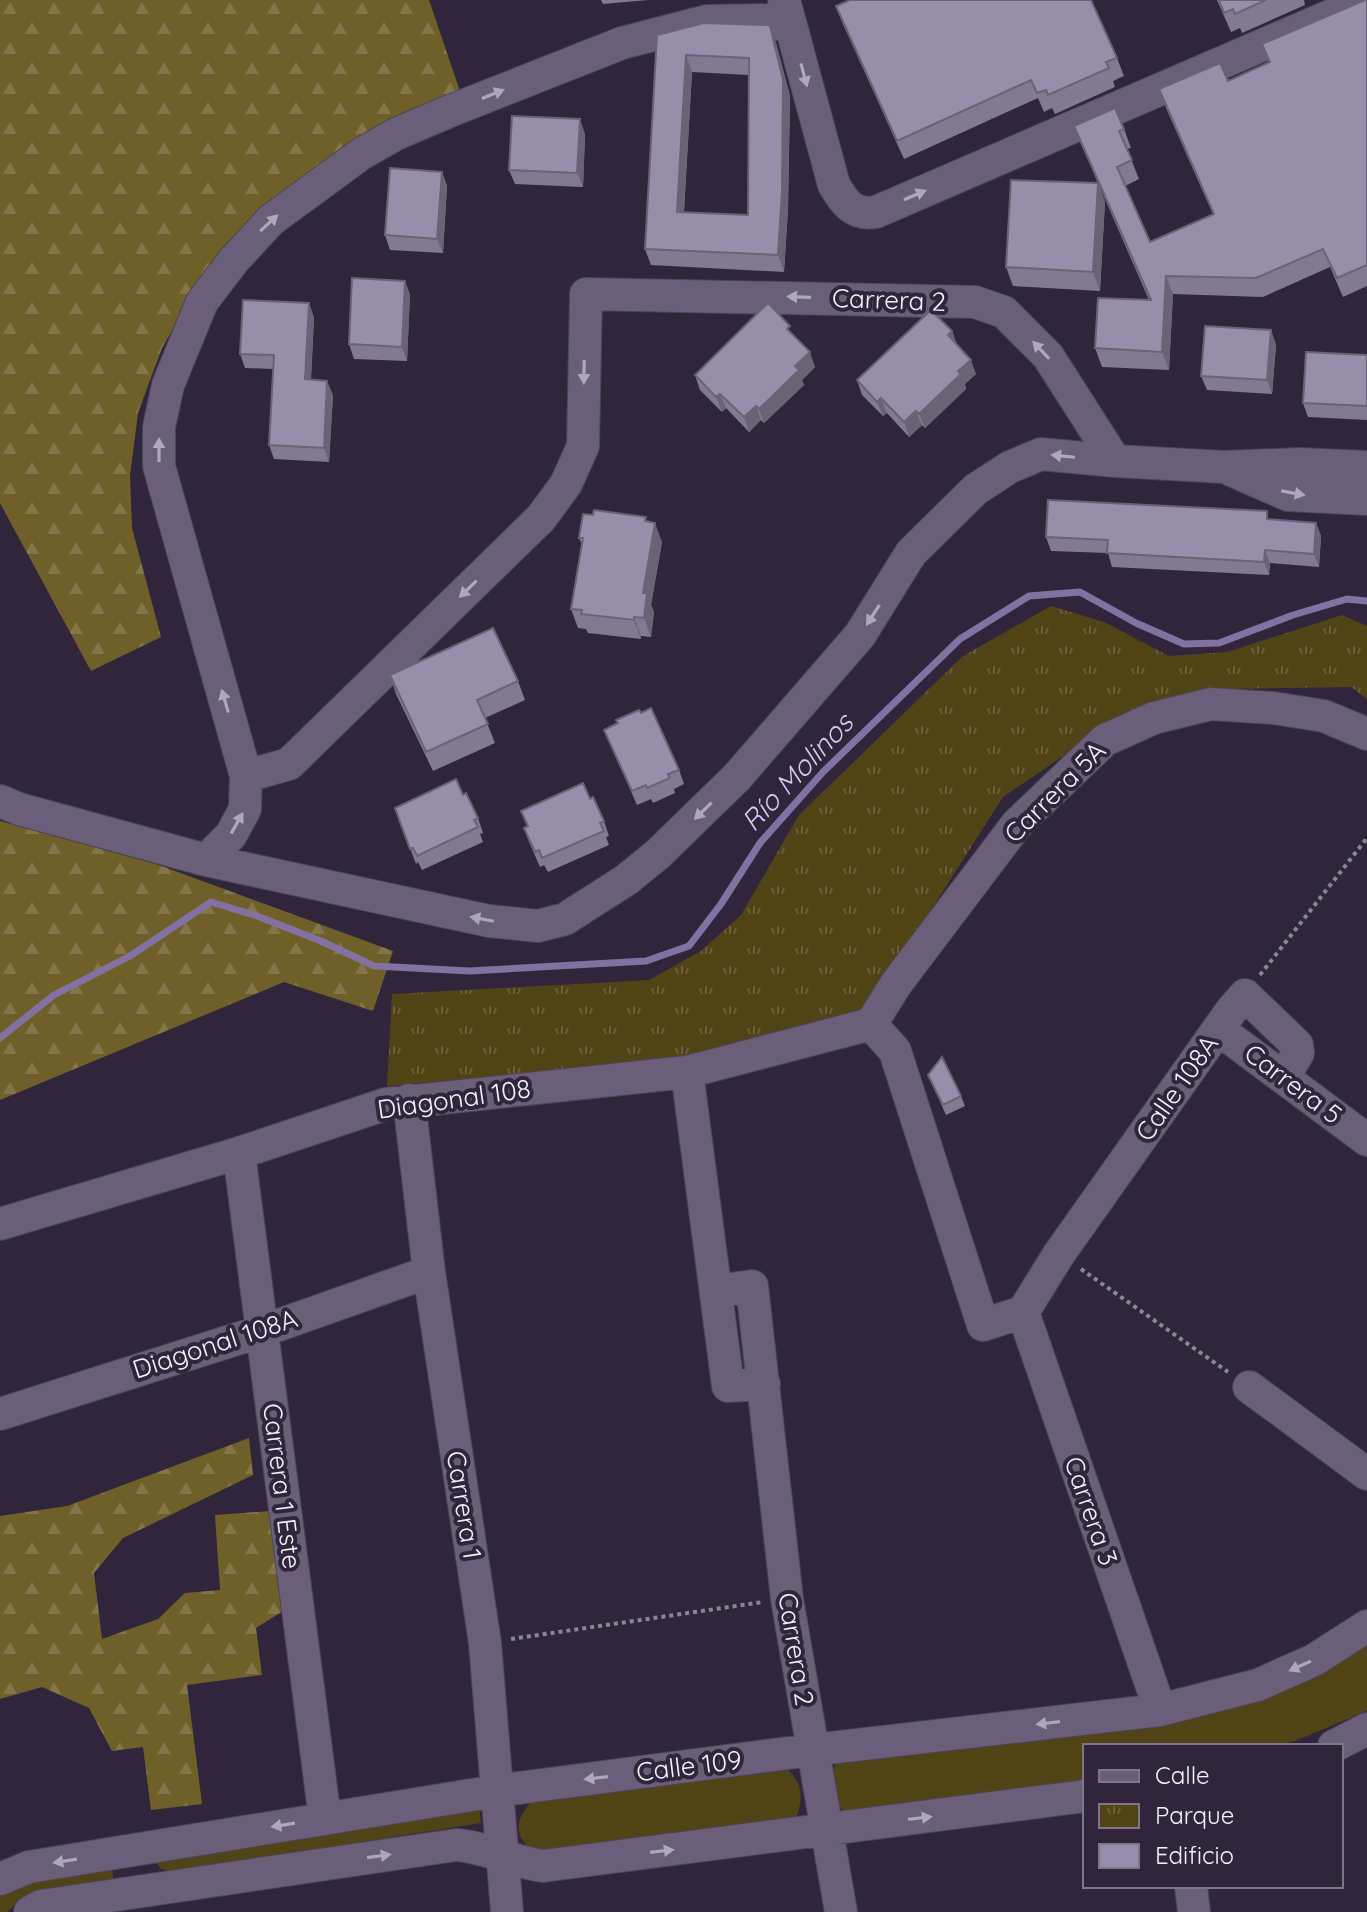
<svg xmlns="http://www.w3.org/2000/svg" width="1367" height="1912" font-family="Quicksand,sans-serif">
  <style>
    .grass { fill: #504316 }
    .forest { fill: url(#forest-firs) }
    .park { fill: url(#park-tufts) }
    .lines { fill: none; stroke-linecap: round; stroke-linejoin: round }
    .stream { stroke: #8371a1; stroke-width: 7 }
    .minor-casing { stroke: #4c4558; stroke-width: 34 }
    .path { stroke: #8c8598; stroke-width: 4; stroke-dasharray: 4 4; stroke-linecap: butt }
    .minor { stroke: #695f79; stroke-width: 32 }
    .wall { fill: #827a91; fill-rule: evenodd }
    .shaded-wall { fill: #6a6376 }
    .building { fill: #978ea9; stroke: #6a6376; stroke-width: 2; fill-rule: evenodd }
    .oneway { fill: #afa8bc }
    .labels { text-anchor: middle; stroke-width: 8; stroke-linejoin: round; paint-order: stroke }
    .street-label { font-size: 26px; fill: #f5f0ff; stroke: #2f263c }
    .water-label { font-size: 28px; font-style: italic; fill: #d9c9f6; stroke: #2f263c }
  </style>
  <defs>
    <pattern id="forest-firs" width="22" height="20" patternUnits="userSpaceOnUse" patternTransform="scale(2)"><rect width="22" height="20" fill="#6f5f29"/><path d="M5 1l3.5 6h-7zM16 11l3.5 6h-7z" fill="#847649"/></pattern>
    <pattern id="park-tufts" width="24" height="20" patternUnits="userSpaceOnUse" patternTransform="scale(2)"><rect width="24" height="20" fill="#504316"/><path d="M3 7l-1-3M5 7V3M7 7l1-3M15 17l-1-3M17 17v-4M19 17l1-3" fill="none" stroke="#6a5e39"/></pattern>
  </defs>
  <rect width="100%" height="100%" fill="#2f263c"/>
  <path class="grass" d="M1367,1642V1711L1295,1741L1274,1746H1085V1781L845,1813C829,1792 828,1784 838,1758L1161,1722L1218,1712L1262,1699Z
    M788,1770C805,1785 803,1803 794,1822L537,1854C514,1838 513,1822 531,1802Z
    M479,1804L481,1823L172,1872L161,1869L152,1857Z
    M112,1864L113,1879C79,1885 33,1887 7,1912H0V1891L4,1888Z"/>
  <path class="forest" d="M0,0H429L462,97L345,145L299,181L191,298L162,348L138,413L130,476L132,528L161,637L91,671L0,503Z
    M0,821L159,865L393,951L373,1011L284,982L0,1100Z
    M249,1438L253,1475L123,1538L94,1573L102,1639L158,1619L185,1593L220,1590L215,1515L283,1510L288,1608L256,1628L262,1675L187,1685L202,1804L151,1810L143,1747L112,1751L89,1708L42,1687L0,1699V1516L67,1506Z"/>
  <path class="park" d="M1051,606L1104,622L1169,656L1227,652L1342,615L1367,626V699L1351,687L1224,689L1097,733L1003,797L861,1020L675,1061L387,1086L392,994L649,980L701,951L741,915L799,815L963,656Z"/>
  <g class="lines">
    <path class="stream" d="M0,1038L54,995L130,956L211,902L257,916L321,941L374,966L470,971L646,961L689,946L721,904L760,843L823,772L960,639L1029,596L1080,592L1136,623L1184,644L1219,643L1293,615L1347,599L1367,601"/>
    <g class="minor-casing">
      <path id="minor" d="M784,0L834,185C844,202 853,216 876,212L1367,0
        M1231,470L1288,495L1367,499
        M246,776L289,764L541,518L566,484L583,446L586,294L975,302L1004,312L1048,356L1115,461
        M0,801L19,809L206,860L489,921L538,926L565,919L626,880L658,854L737,777L860,635L911,553L976,489L1010,467L1041,454L1115,461L1224,467L1299,464L1367,467
        M206,860L231,835L245,809L246,776L159,466V427L168,385L202,302L234,260L271,220L361,154L396,134L450,111L622,43L707,21L771,20L792,29
        M871,1024L895,1051L983,1325L1023,1312L1059,1254L1231,1011L1245,995L1297,1045L1298,1053L1284,1077
        M871,1024L896,984L1017,824L1105,740L1154,718L1211,704L1273,708L1324,716L1367,734
        M1218,1029L1367,1140
        M687,1072L728,1386L764,1384
        M409,1100L429,1272L485,1643L507,1912
        M239,1153L325,1819
        M0,1224L239,1153L386,1104L687,1072L871,1024
        M717,1291L752,1286L787,1599L841,1912
        M1023,1312L1160,1710
        M1249,1387L1367,1474
        M0,1414L262,1331L429,1272
        M1334,1746L1367,1729
        M0,1879L29,1867L496,1791L812,1750L1160,1710L1258,1685L1314,1660L1367,1626
        M1191,1886L1194,1912
        M30,1912L41,1906L456,1845C486,1847 513,1862 543,1866L1085,1796"/>
    </g>
    <path class="path" d="M1260,975L1367,838
      M1081,1269L1228,1372
      M511,1639L763,1602"/>
    <use href="#minor" class="minor"/>
  </g>
  <path class="wall" d="M601,0H648L603,4Z
    M1217,0H1304L1305,5L1242,33L1240,28L1231,32Z
    M1367,0V286L1343,297L1330,267L1263,297L1173,294L1169,370L1102,367L1095,348L1149,300L1081,144L1074,126L1124,129L1131,148L1127,149L1139,179L1125,186L1150,242L1213,214L1166,108L1159,89L1228,81L1269,63L1262,44Z
    M836,6L1117,58L1124,76L1113,81L1115,87L1055,114L1052,108L1044,112L1038,98L904,159L843,24Z
    M770,26L776,43L790,96L788,209L784,272L651,265L645,249L657,35ZM692,72L749,75L748,215L684,212Z
    M585,134L583,187L515,184L509,170Z
    M442,172L447,186L443,253L390,250L385,235Z
    M1098,183L1105,202L1100,291L1013,286L1006,267Z
    M405,281L410,295L407,361L354,359L349,344Z
    M309,303L314,318L311,380L333,395L329,462L274,459L269,445L274,369L245,368L240,354Z
    M1271,330L1276,345L1272,394L1207,390L1201,376Z
    M952,331L957,345L976,374L965,384L966,389L925,428L922,425L909,437L887,413L883,416L862,395L857,380Z
    M793,335L815,367L802,380L804,385L764,423L761,420L749,432L726,408L722,412L700,390L695,375Z
    M1367,355V420L1308,417L1303,403Z
    M1270,519L1316,523L1321,536L1319,567L1270,563L1269,575L1112,567L1108,553L1051,551L1046,537Z
    M647,522L662,542L651,605L654,612L651,637L641,636V639L588,633L586,629L578,628L571,609L582,545L579,538Z
    M390,675L518,681L525,700L485,718L495,743L433,771L396,694Z
    M604,730L679,770L684,784L674,789L675,793L653,803L651,799L637,805Z
    M463,795L478,818L483,833L480,834L483,842L422,870L418,862L416,864L395,808Z
    M590,799L604,821L609,836L606,837L609,845L548,872L544,865L540,867L529,842L524,828L527,826L521,811Z
    M928,1075L961,1096L965,1106L946,1115Z"/>
  <path class="shaded-wall" d="M770,26L776,43L790,96L788,209L784,272L778,255Z
    M686,55L692,72L683,228L677,212Z
    M580,119L585,134L583,187L577,173Z
    M442,172L447,186L443,253L437,239Z
    M1098,183L1105,202L1100,291L1093,272Z
    M1166,276L1173,294L1169,370L1162,352Z
    M405,281L410,295L407,361L402,347Z
    M309,303L314,318L310,394L305,379Z
    M1271,330L1276,345L1272,394L1267,380Z
    M952,331L957,346L948,335Z
    M810,352L815,367L802,380L804,385L764,423L759,409L795,366Z
    M971,360L976,374L965,384L966,389L925,428L919,414L958,371Z
    M327,381L333,395L329,462L324,448Z
    M720,394L726,408L722,412L716,397Z
    M881,398L887,413L883,416L877,402Z
    M756,406L761,420L749,432L744,417Z
    M916,411L922,425L909,437L904,422Z
    M655,523L662,542L651,605L654,612L651,637L644,618L643,593Z
    M1316,523L1321,536L1319,567L1314,554Z
    M1265,550L1270,563L1269,575L1264,562Z
    M634,617L641,636V639L634,620Z"/>
  <path class="building" d="M850,0H1091L1117,58L1106,62L1109,68L1048,95L1046,90L1037,93L1031,80L897,141L836,6Z
    M1219,0H1266L1235,14L1233,9L1224,13Z
    M1365,0H1367V265L1337,278L1323,249L1256,278L1166,276L1162,352L1095,348L1098,298L1151,300L1074,126L1115,108L1124,129L1119,131L1132,160L1117,167L1150,242L1214,214L1159,89L1220,63L1228,81L1270,62L1262,44Z
    M704,23L767,25L770,26L783,80L782,192L778,255L645,249L657,35ZM686,55L749,58L748,215L677,212Z
    M512,116L580,119L577,173L509,170Z
    M390,168L442,172L437,239L385,235Z
    M1011,180L1098,183L1093,272L1006,267Z
    M352,278L405,281L402,347L349,344Z
    M243,300L309,303L305,379L327,381L324,448L269,445L274,355L240,354Z
    M768,303L790,326L787,329L810,352L795,366L799,370L759,409L756,406L744,417L720,394L716,397L695,375Z
    M931,310L952,331L948,335L971,360L958,371L961,374L919,414L916,411L904,422L881,398L877,402L857,380Z
    M1205,326L1271,330L1267,380L1201,376Z
    M1306,352L1367,355V406L1303,403Z
    M1048,500L1267,511V519L1316,523L1314,554L1265,550L1264,562L1107,553L1108,540L1046,537Z
    M594,510L646,517L645,521L655,523L643,593H647L644,618L634,617V620L581,614L582,610L571,609L583,538H579L583,514L593,515Z
    M493,628L518,681L477,700L488,724L426,752L390,675Z
    M651,708L679,770L668,774L670,778L647,788L646,785L632,791L604,730L618,723L616,720L639,710L641,713Z
    M456,779L463,795L466,793L478,818L474,820L478,827L417,856L413,848L410,849L395,808Z
    M583,783L590,799L593,797L604,821L600,823L604,831L542,858L539,850L535,852L524,828L528,826L521,811Z
    M942,1057L961,1096L943,1105L928,1075Z"/>
  <defs><path id="oneway-solid" d="M-6-.8H1V-3.2L6.5 0L1 3.2V.8H-6Z" transform="scale(2)"/></defs>
  <g class="oneway">
    <use href="#oneway-solid" transform="translate(804 75) rotate(75)"/>
    <use href="#oneway-solid" transform="translate(493 94) rotate(-22)"/>
    <use href="#oneway-solid" transform="translate(915 195) rotate(-23)"/>
    <use href="#oneway-solid" transform="translate(269 223) rotate(-43)"/>
    <use href="#oneway-solid" transform="translate(799 297) rotate(-178)"/>
    <use href="#oneway-solid" transform="translate(1041 350) rotate(-133)"/>
    <use href="#oneway-solid" transform="translate(584 372) rotate(91)"/>
    <use href="#oneway-solid" transform="translate(159 450) rotate(-90)"/>
    <use href="#oneway-solid" transform="translate(1063 456) rotate(-174)"/>
    <use href="#oneway-solid" transform="translate(1293 493) rotate(10)"/>
    <use href="#oneway-solid" transform="translate(468 589) rotate(136)"/>
    <use href="#oneway-solid" transform="translate(873 615) rotate(123)"/>
    <use href="#oneway-solid" transform="translate(225 701) rotate(-106)"/>
    <use href="#oneway-solid" transform="translate(703 811) rotate(136)"/>
    <use href="#oneway-solid" transform="translate(237 823) rotate(-61)"/>
    <use href="#oneway-solid" transform="translate(482 919) rotate(-169)"/>
    <use href="#oneway-solid" transform="translate(1300 1666) rotate(156)"/>
    <use href="#oneway-solid" transform="translate(1048 1723) rotate(173)"/>
    <use href="#oneway-solid" transform="translate(596 1778) rotate(173)"/>
    <use href="#oneway-solid" transform="translate(920 1818) rotate(-7)"/>
    <use href="#oneway-solid" transform="translate(283 1825) rotate(171)"/>
    <use href="#oneway-solid" transform="translate(662 1851) rotate(-7)"/>
    <use href="#oneway-solid" transform="translate(379 1856) rotate(-8)"/>
    <use href="#oneway-solid" transform="translate(65 1861) rotate(171)"/>
  </g>
  <g class="labels">
    <g class="street-label">
      <text transform="translate(889 300) rotate(2)" y="9">Carrera 2</text>
      <text transform="translate(1055 792) rotate(-45)" y="9">Carrera 5A</text>
      <text transform="translate(1293 1084) rotate(37)" y="9">Carrera 5</text>
      <text transform="translate(1177 1088) rotate(-55)" y="9">Calle 108A</text>
      <text transform="translate(454 1099) rotate(-8)" y="9">Diagonal 108</text>
      <text transform="translate(215 1344) rotate(-18)" y="9">Diagonal 108A</text>
      <text transform="translate(282 1486) rotate(83)" y="9">Carrera 1 Este</text>
      <text transform="translate(464 1505) rotate(81)" y="9">Carrera 1</text>
      <text transform="translate(1091 1511) rotate(71)" y="9">Carrera 3</text>
      <text transform="translate(796 1649) rotate(81)" y="9">Carrera 2</text>
      <text transform="translate(689 1766) rotate(-7)" y="9">Calle 109</text>
    </g>
    <g class="water-label">
      <text transform="translate(797 772) rotate(-47)" y="10">Río Molinos</text>
    </g>
  </g>
  <rect x="1083" y="1744" width="260" height="144" fill="#2f263c" stroke="#7e778a" stroke-width="2"/>
  <rect x="1099" y="1770" width="40" height="12" fill="#695f79" stroke="#7e778a" stroke-width="2"/>
  <text x="1155" y="1784" font-size="24" fill="#f5f0ff">Calle</text>
  <rect x="1099" y="1804" width="40" height="24" fill="url(#park-tufts)" stroke="#7e778a" stroke-width="2"/>
  <text x="1155" y="1824" font-size="24" fill="#f5f0ff">Parque</text>
  <rect x="1099" y="1844" width="40" height="24" fill="#978ea9" stroke="#7e778a" stroke-width="2"/>
  <text x="1155" y="1864" font-size="24" fill="#f5f0ff">Edificio</text>
</svg>
